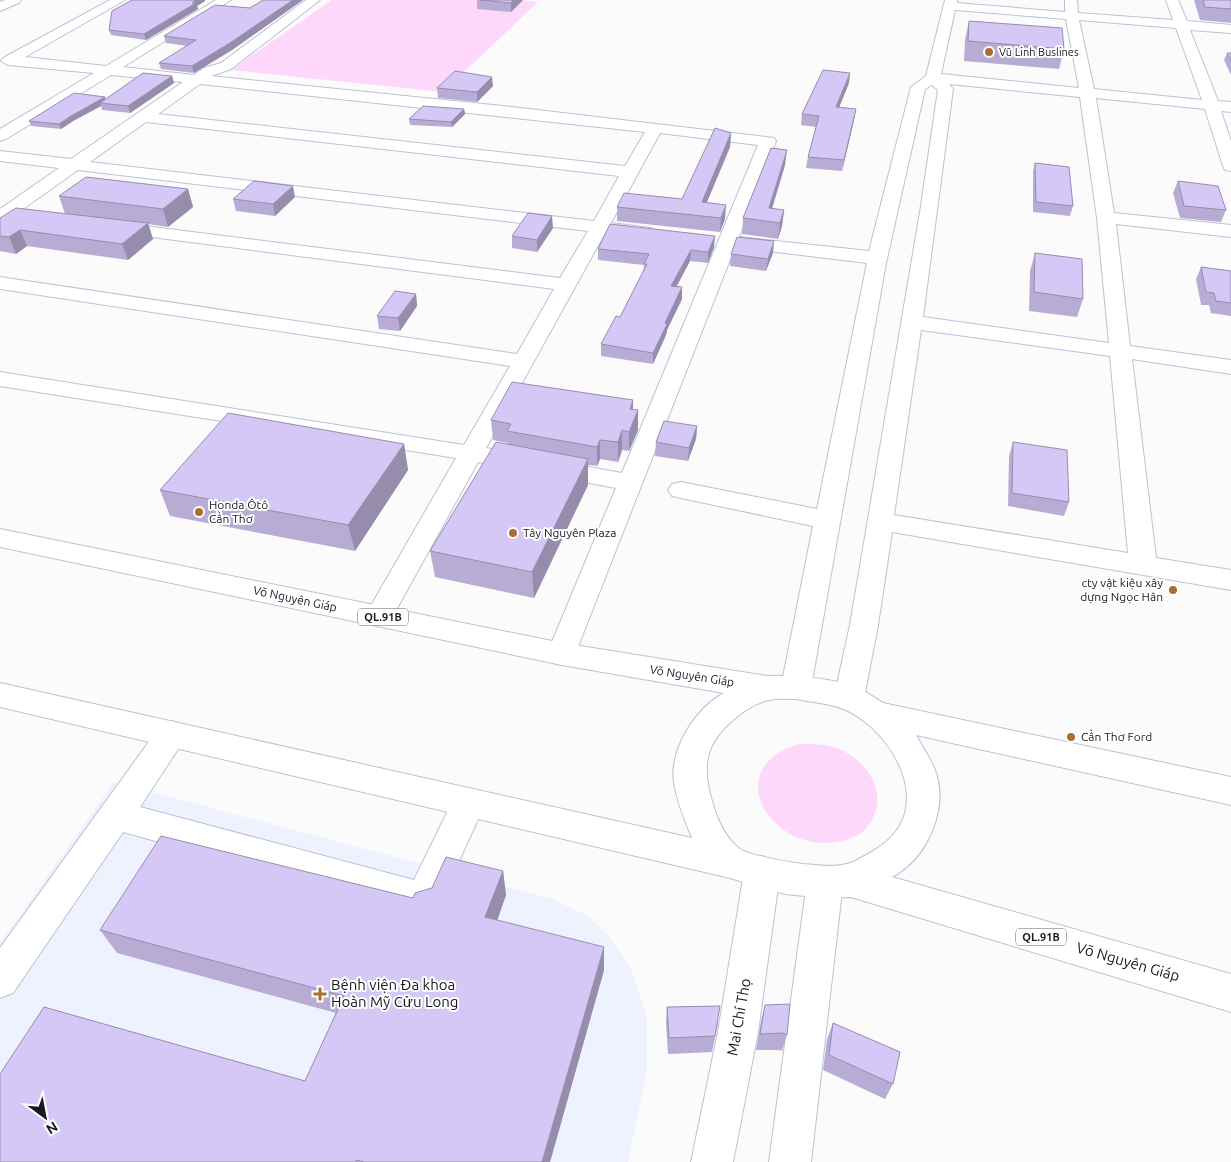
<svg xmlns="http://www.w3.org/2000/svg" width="1231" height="1162" font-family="Ubuntu,sans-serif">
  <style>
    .built { fill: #edf2fe }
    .green { fill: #fed8fb }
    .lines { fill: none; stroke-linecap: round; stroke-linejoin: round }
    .minor-casing { stroke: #b9c2d8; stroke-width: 2 }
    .highway-casing { stroke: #b9c2d8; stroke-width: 2 }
    .minor { fill: #fff; fill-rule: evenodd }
    .highway { fill: #fff; fill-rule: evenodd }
    .wall { fill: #b8acd4 }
    .shaded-wall { fill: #968cac }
    .building { fill: #d6c8f6; stroke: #968cac }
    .poi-dot { fill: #aa6d32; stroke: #fff; stroke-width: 2 }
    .labels { text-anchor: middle; stroke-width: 4; stroke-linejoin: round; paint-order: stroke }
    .far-poi-label { font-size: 11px; fill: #161921; stroke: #fff; text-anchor: start }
    .shield { fill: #fff; stroke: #5c5e64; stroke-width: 1 }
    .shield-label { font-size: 11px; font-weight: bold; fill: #161921 }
    .poi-label { font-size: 12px; fill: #161921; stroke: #fff; text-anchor: start }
    .street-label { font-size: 12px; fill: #161921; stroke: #fff }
    .near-street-label { font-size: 15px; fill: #161921; stroke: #fff }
    .near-poi-label { font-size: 15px; fill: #161921; stroke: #fff; text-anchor: start }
  </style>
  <rect width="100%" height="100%" fill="#fbfbfb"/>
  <path class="built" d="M114,782L553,899L588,916L608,935L631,969L647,1018V1070L628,1162H0V943Z"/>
  <path class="green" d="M332,0H518L538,2L443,92L231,70Z
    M799,744C812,744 825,744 837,748C863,758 885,786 875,813C872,822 865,832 856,836C783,870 710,771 799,744Z"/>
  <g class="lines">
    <g class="minor-casing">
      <path id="minor" d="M5,0H21L19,3L0,11V2Z
        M110,0H125L25,57L106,66L216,0H231L123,67L194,75L204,68L221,63L306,0H320L231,69L211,76L512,107L774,138L776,141L739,237L869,251L911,87L926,76L945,0H957V3L1065,12V0H1077L1078,13L1173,20L1166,0H1178L1187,21L1231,25V33L1190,30L1218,101L1231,102V112L1221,111L1231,141V171L1225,170L1223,166L1205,109L1096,98L1114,213L1231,225V237L1116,224L1130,346L1231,360V374L1132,359L1156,558L1231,570V590L892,532L878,625L864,698L860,706L849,710L838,706L834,698L850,625L920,212L938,90L932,85L925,89L886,263L811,687L807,695L796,699L785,695L781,687L813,526L681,498L672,496L668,490L672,484L681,482L817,509L867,263L735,247L572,662L562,665L552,662L547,654L616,488L478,462L389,623L379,626L369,623L365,616L456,458L0,386V372L464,445L510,366L0,289V277L517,354L554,289L113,232L107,231L104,227L107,223L113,222L560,278L588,231L78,170L6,221L0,222V209L59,168L0,161V151L71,159L183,82L111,75L6,139L0,141V129L94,73L8,65L1,61L3,58ZM955,10L1066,19L1079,88L941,74ZM1079,20L1176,28L1202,100L1094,89ZM200,84L645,132L625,166L158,114ZM949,84L1080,97L1097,218L1109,343L923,317L953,89ZM146,122L619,176L594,221L90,162ZM660,133L758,145L622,473L486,448L605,233L644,238L651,236L653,232L651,228L611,223ZM921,330L1110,356L1128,553L894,515Z
        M172,721L183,725L188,734L140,807L414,880L457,792L469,788L481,792L486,802L436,911L423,915L123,832L13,993L0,998V948L161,725Z
        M762,856L774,861L780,872L758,1032L733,1162H691L718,1032L744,872L750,861Z
        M825,866L837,871L843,882L811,1162H769L807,882L813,871Z"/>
    </g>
    <g class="highway-casing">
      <path id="highway" d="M0,529L562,643L767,676C795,675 834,678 860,689C868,693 876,699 883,703L1231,777V805L916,735C922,746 930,758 935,770C949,808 928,858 892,877L1231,974V1012L851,897L825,898L785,894L730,878L0,707V683L692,838C685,820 677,802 674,783C669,749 696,708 724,693L562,665L0,547ZM796,699C810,702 827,703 841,708C882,723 925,784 899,827C888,844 872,852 855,861C839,869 819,865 803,864C789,862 751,856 740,849C725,838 717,819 712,801C702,766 705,744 733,720C743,711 756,703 769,700C778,698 788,699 796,699Z"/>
    </g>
    <use href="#minor" class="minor"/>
    <use href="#highway" class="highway"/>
  </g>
  <path class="wall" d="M132,0H205V1L197,6L198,9L146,40L111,35L109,30Z
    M263,0H303L232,50L194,73L161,69L159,63L188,46L166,43L164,36L250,8Z
    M477,0H523L511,12L477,9Z
    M1194,0H1231V23L1200,20Z
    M969,21L1064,49L1059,69L964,61L965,40Z
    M1227,53H1231V75L1224,60Z
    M172,76L174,83L130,113L102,110L101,106L73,121L61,129L31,126L29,121L105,99Z
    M849,83L839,107L856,109L854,120L842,171L806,168L808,157L816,127L801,125L802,114Z
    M493,86L477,102L438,98L437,88Z
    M464,109L465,114L452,127L410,125L409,119Z
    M731,133L730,147L707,202L725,219L720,232L617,221V207L682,199Z
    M1035,163L1073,206L1070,216L1033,212V172Z
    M785,165L772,209L784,210L782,226L778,239L742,234L743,218Z
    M1178,181L1226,210L1221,222L1180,218L1173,193Z
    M188,189L193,207L168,227L148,224L153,239L128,260L27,246L16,254L0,251V218L65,214L59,196Z
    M295,197L275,216L236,211L233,199Z
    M553,228L537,252L512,248V236Z
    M714,247L708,263L690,261L676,287H682V299L667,330L666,335L653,364L601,356V344L620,317L643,272L644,265L598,260V249Z
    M773,253L766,271L730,266L731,254Z
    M1035,253L1083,299L1077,317L1029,311L1030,271Z
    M1201,267L1231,271V316L1211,313L1209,305H1201L1196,279Z
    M416,294L417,306L400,331L379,329L377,316Z
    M633,400V410H638V430L629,451L622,450L618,462L600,459L597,466L588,465V485L534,598L435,577L430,551L508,444V443L493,440L491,420Z
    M697,426L696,439L688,461L655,456L656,442Z
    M1013,442L1069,502L1064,516L1008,506L1009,456Z
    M404,444L408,470L355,551L170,516L160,490Z
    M503,871L506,895L497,920L604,970L550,1162H0L305,1081L336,1013L117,953L100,930L413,898Z
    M765,1005L787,1035L782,1051L779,1050H756L761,1021Z
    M667,1007L718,1023L712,1052L668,1054L666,1024Z
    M833,1023L893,1084L885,1099L823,1070L827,1039Z"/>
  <path class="shaded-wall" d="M196,0H205V1L197,6L198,9L146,40L144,34Z
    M293,0H303L232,50L194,73L192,66Z
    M513,0H523L511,12V3Z
    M850,73L849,83L835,118L836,107Z
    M172,76L174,83L130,113L128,106Z
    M492,77L493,86L477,102V92Z
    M105,97L106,103H100L101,106L73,121L61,129L59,124L71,116Z
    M464,109L465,114L452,127L451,122Z
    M856,109L854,120L842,171L844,160Z
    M731,133L730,147L701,216L702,202Z
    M787,150L785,165L768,221L769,208Z
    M293,186L295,197L275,216L273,204Z
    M188,189L193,207L168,227L163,209Z
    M726,205L725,219L720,232L721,218Z
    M784,210L782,226L778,239L780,223Z
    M552,216L553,228L537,252V240Z
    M148,223L153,239L128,260L122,244Z
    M20,230L27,246L16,254L9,237Z
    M715,236L714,247L708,263V252Z
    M774,241L773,253L766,271L768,259Z
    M691,250L690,261L671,297V286Z
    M682,287V299L667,330L666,335L653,364V353L665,323Z
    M416,294L417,306L400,331L398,318Z
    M633,400V420L630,409Z
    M638,410V430L629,451V432Z
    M697,426L696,439L688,461L689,448Z
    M622,430V450L618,462V442Z
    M600,440V459L597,466V447Z
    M404,444L408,470L355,551L348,525Z
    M588,459V485L534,598L532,572Z
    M503,871L506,895L490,941L485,917Z
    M604,947V970L550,1162H542Z"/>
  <path class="building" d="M132,0H196L192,3H196L144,34L109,30L112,11Z
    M263,0H293L230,43L192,66L159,63L196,40L164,36L215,5L250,8Z
    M480,0H513L511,3Z
    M1203,0H1231V9L1205,7Z
    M969,21L1062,28L1064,49L968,41Z
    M1227,53H1231V61Z
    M823,70L850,73L836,107L856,109L844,160L808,157L819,116L802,114Z
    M455,71L492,77L477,92L437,88Z
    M143,73L172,76L128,106L100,103Z
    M74,93L105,97L71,116L59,124L29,121Z
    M423,106L464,109L451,122L409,119Z
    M715,128L731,133L702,202L726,205L721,218L617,207L624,193L682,199Z
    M771,148L787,150L769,208L784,210L780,223L743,218Z
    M1035,163L1069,167L1073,206L1036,202Z
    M86,177L188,189L163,209L59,196Z
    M254,181L293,186L273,204L233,199Z
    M1178,181L1218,186L1226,210L1184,206Z
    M16,208L148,223L122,244L20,230L9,237L0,236V218Z
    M528,213L552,216L537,240L512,236Z
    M610,224L715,236L708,252L691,250L671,286L682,287L665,323L667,324L653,353L601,344L616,316L620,317L647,264H644L649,254L598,249Z
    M737,237L774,241L768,259L731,254Z
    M1035,253L1082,259L1083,299L1034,292Z
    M1201,267L1231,271V303L1216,301L1214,293L1206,292Z
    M395,291L416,294L398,318L377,316Z
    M512,382L633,400L630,409L638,410L629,432L622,430L618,442L600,440L597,447L507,431L511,424L491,420Z
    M228,413L404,444L348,525L160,490Z
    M664,421L697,426L689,448L656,442Z
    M496,442L588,459L532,572L430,551Z
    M1013,442L1067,450L1069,502L1012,493Z
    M161,836L413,898L415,893L432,888L446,857L503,871L485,917L604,947L542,1162H364L356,1160V1162H0V1074L44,1007L305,1081L344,996L100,930Z
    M790,1004L787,1035L783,1033L760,1034L765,1005Z
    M720,1006L715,1036L669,1038L667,1007Z
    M833,1023L900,1052L893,1084L829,1055Z"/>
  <g class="poi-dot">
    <circle cx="989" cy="52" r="5"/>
    <circle cx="199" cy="512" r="5"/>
    <circle cx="513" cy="533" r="5"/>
    <circle cx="1173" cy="590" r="5"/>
    <circle cx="1071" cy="737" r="5"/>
    <path d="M317.5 986.5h5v5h5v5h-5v5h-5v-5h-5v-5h5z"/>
  </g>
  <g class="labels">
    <g class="far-poi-label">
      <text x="999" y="56">Vũ Linh Buslines</text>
    </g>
    <g class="shield">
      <rect x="358" y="608.5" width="50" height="17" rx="4"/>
      <rect x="1016" y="928.5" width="50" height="17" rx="4"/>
    </g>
    <g class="shield-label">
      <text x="383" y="621">QL.91B</text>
      <text x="1041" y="941">QL.91B</text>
    </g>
    <g class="poi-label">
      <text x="209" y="509">Honda Ôtô<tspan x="209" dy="14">Cần Thơ</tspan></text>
      <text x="523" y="537">Tây Nguyên Plaza</text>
      <text x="1163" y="587" text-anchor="end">cty vật kiệu xây<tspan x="1163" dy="14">dựng Ngọc Hân</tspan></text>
      <text x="1081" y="741">Cần Thơ Ford</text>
    </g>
    <g class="street-label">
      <text transform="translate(295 599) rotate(12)" y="4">Võ Nguyên Giáp</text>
      <text transform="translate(692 676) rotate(9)" y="4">Võ Nguyên Giáp</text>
    </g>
    <g class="near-street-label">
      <text transform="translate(1128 962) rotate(16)" y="5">Võ Nguyên Giáp</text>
      <text transform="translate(739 1017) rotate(-80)" y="5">Mai Chí Thọ</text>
    </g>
    <g class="near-poi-label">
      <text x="331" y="990">Bệnh viện Đa khoa<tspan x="331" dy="17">Hoàn Mỹ Cửu Long</tspan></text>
    </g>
  </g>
  <g transform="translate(45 1117) rotate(148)" stroke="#ffffff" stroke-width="4" paint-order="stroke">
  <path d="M0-4L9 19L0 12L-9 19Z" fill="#161921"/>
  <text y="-8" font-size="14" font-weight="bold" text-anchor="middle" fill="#161921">N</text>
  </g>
</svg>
